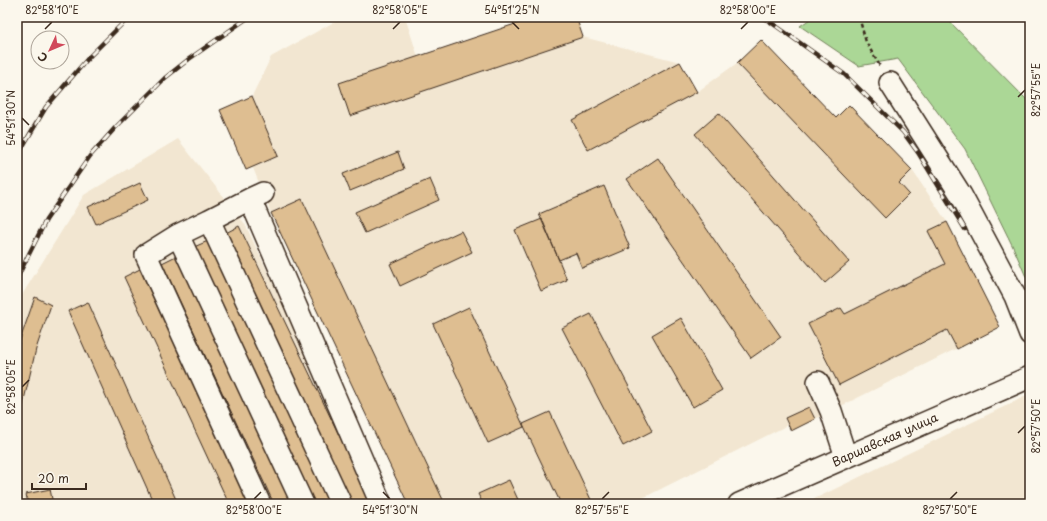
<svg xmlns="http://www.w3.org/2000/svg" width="1047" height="521" font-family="'Playpen Sans',sans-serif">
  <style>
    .built { fill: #f2e6d1 }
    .green { fill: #abd796; stroke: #73805a }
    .building { fill: #debe91; stroke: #3b2a1e }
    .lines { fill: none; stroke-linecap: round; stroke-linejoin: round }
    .minor-casing { stroke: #3b2a1e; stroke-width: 24 }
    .path { stroke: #3b2a1e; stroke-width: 2.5; stroke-dasharray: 4 3; stroke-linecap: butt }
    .minor { stroke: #fbf7ec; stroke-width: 21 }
    .rail-casing { stroke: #3b2a1e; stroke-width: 4.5 }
    .rail { stroke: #fbf7ec; stroke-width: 3; stroke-dasharray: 9; stroke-linecap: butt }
    .ticks { fill: none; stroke: #3b2a1e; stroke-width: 1.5 }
    .labels { text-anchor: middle; stroke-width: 3; stroke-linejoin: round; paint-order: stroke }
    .street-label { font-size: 12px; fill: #3b2a1e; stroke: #fbf7ec }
    .neatline { fill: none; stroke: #3b2a1e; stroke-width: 1.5 }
    .ticks-label { font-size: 10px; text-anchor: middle; fill: #3b2a1e }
  </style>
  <rect width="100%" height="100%" fill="#fbf7ec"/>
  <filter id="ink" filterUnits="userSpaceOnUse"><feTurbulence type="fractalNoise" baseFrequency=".025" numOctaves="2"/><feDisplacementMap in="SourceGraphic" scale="8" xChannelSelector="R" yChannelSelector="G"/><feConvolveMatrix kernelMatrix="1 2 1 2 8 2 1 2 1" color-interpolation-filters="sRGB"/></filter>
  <g filter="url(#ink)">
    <path class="built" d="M343,17H405L418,57L576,17L583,37L680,62L697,92L737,63L761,40L835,118L849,105L912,170L947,222L1000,327L815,419L791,431L788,425L631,504H408L271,213L253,168L246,170L220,110L252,96L271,57Z
      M178,139L245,224L378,504H17V303L84,195Z
      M1030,394V504H804Z"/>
    <path class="green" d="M813,17H945L1030,103V286L1014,249L965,149L898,59L859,66L800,26Z"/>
    <path class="building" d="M536,17H576L583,37L350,116L339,83Z
      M761,40L836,118L849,105L912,170L899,183L909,194L885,218L737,63Z
      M680,62L697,92L588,150L572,120Z
      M252,96L278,156L246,170L220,110Z
      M719,113L849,262L825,283L695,134Z
      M398,152L404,169L350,191L343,174Z
      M658,158L781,337L751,358L627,179Z
      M430,179L439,200L365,233L355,212Z
      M140,183L148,200L96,224L88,207Z
      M604,186L630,248L582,268L576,253L559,260L539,214Z
      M302,199L445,504H408L271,213Z
      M542,219L567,280L541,291L515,230Z
      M947,222L1000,327L957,349L947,330L839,385L808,324L841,308L845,314L945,264L928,231Z
      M239,226L370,500L362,504H351L224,234Z
      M461,231L472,252L400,286L390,264Z
      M208,241L332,504H313L194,247Z
      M178,255L293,504H274L162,263Z
      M140,269L249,504H229L124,277Z
      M35,297L51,305L36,349L19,421L17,447V350L20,340Z
      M88,302L178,504H154L68,311Z
      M469,307L524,427L488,443L433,324Z
      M591,314L652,431L623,446L562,328Z
      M681,318L722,390L693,407L652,335Z
      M809,407L815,419L791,431L785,418Z
      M550,412L593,504H561L523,424Z
      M509,480L520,504H483L478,494Z
      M50,489L53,504H28L26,494Z"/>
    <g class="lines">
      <g class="minor-casing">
        <path id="minor" d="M890,83L961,195L1015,296L1030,334
          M263,193L250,199L381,504
          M250,199L209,220L178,235L146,255L260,504
          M209,220L341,504
          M178,235L303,504
          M818,382L831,411L846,457
          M739,504L1030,377"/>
      </g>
      <path class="path" d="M859,17L866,42L881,68
        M1026,17L1030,26"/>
      <use href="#minor" class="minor"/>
      <g class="rail-casing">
        <path id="rail" d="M761,17L769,21L844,74L903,132L919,154L965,229
          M17,156L46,107L90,56L129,17
          M17,278L46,220L90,156L115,128L165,78L189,59L249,17"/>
      </g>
      <use href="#rail" class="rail"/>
    </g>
  </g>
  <path class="ticks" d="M512,22L519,29M45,29L52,22M393,29L400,22M741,29L748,22M1018,97L1025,90M22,118L29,125M22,387L29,380M1018,433L1025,426M383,492L390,499M254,499L261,492M602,499L609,492M950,499L957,492"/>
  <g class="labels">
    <g class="street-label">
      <text transform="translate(885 440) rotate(-24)" y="4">Варшавская улица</text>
    </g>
  </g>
  <rect width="1047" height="521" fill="none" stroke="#fbf7ec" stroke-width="44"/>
  <g transform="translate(50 50) rotate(226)"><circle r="19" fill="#fbf7ec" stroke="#aea59a"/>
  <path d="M0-3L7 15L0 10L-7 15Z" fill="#d1495b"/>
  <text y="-6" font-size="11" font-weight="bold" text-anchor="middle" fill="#3b2a1e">С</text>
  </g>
  <path d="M32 483v6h54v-6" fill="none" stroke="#3b2a1e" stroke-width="2"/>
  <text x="38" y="483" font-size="12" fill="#3b2a1e" stroke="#fbf7ec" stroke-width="3" paint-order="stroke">20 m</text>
  <rect x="22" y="22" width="1003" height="477" class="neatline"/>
  <g class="ticks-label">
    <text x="52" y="14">82°58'10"E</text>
    <text x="400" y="14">82°58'05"E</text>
    <text x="512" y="14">54°51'25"N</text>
    <text x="748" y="14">82°58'00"E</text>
    <text transform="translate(1036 90) rotate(-90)" y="4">82°57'55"E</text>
    <text transform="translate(11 118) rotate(-90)" y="4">54°51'30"N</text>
    <text transform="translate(11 387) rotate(-90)" y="4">82°58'05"E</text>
    <text transform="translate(1036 426) rotate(-90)" y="4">82°57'50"E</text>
    <text x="254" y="514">82°58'00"E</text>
    <text x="390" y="514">54°51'30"N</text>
    <text x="602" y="514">82°57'55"E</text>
    <text x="950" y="514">82°57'50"E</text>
  </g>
</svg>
